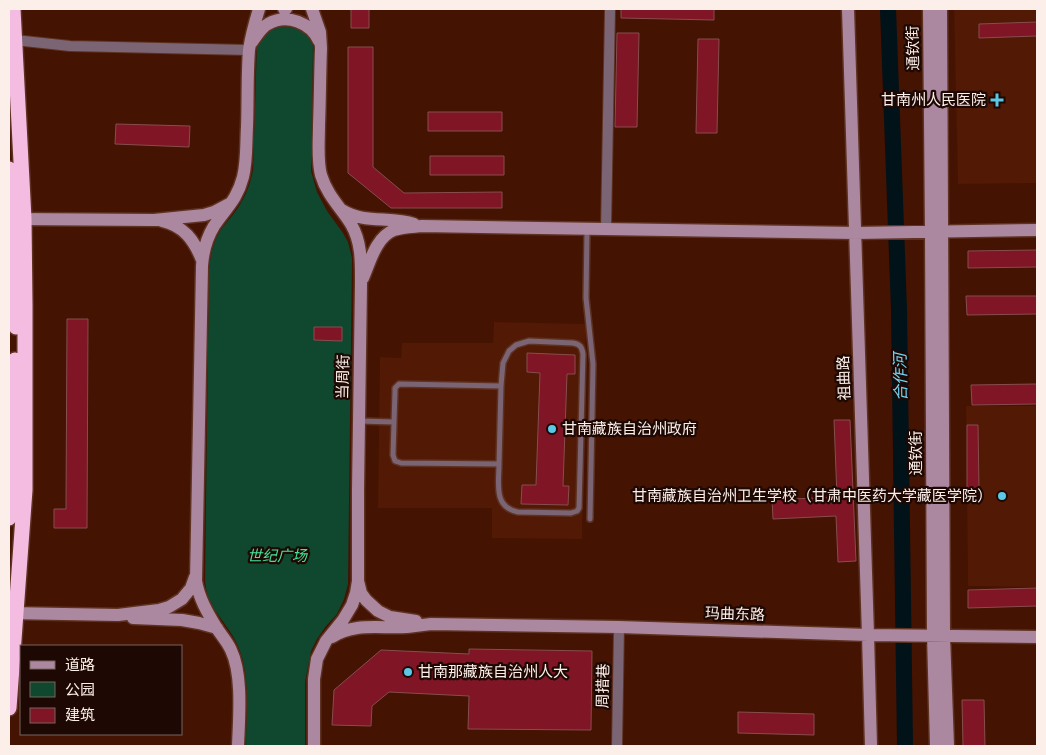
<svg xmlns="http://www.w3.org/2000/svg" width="1046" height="755" font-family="Merriweather,'Noto Sans SC',serif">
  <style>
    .built { fill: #521904 }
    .green { fill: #0f482e }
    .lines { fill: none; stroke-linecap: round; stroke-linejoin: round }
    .river { stroke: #011218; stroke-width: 16 }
    .building { fill: #7f1525; stroke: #884d4e }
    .lane-casing { stroke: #5e3222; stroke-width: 8 }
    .street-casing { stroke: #5e3222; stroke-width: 12 }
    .secondary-casing { stroke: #5e3222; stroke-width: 15 }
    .highway-casing { stroke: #5e3222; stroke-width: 18 }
    .lane { stroke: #7b6473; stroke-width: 5 }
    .street { stroke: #7b6473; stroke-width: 10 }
    .secondary { stroke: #ac88a0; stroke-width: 12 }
    .highway { stroke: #f4bce1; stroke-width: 15 }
    .poi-dot { fill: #5bc8e6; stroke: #1d0803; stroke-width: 2 }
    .labels { text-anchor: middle; stroke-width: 4.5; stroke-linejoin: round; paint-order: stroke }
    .street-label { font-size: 15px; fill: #fcefea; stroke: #1d0803 }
    .poi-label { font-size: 15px; fill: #fcefea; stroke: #1d0803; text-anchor: end }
    .park-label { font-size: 15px; font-style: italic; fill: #41e49b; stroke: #1d0803 }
    .water-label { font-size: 16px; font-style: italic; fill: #73d6f3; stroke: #1d0803 }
  </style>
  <rect width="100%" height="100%" fill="#441302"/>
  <path class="built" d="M954,9H1037V183L958,184Z
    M494,322L586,324L582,539L492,538V508H378L380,357L401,358L402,343H493Z
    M966,406H1037V587L968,586Z"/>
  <path class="green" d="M284,25C298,27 308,32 313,46L311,171L317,192L327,211L343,233L348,242L352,258L348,584L344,599L337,614L326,626L317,639L311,651L305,682V746H246C246,715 251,676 238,646C232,632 221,620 213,607C208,599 206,590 205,581L209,269C210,256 213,243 220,231C223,226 228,221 232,216C243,202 250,187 253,170L257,44C262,33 272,27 284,25Z"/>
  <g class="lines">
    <path class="river" d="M888,9L899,310L905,746"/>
  </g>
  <path class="building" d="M351,9H369V28H351Z
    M621,9H714V20L621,18Z
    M1037,22V36L979,38V24Z
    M617,33H639L637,127H615Z
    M698,39H719L717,133H696Z
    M348,47H373V167L404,193L502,192V208H391L348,173Z
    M428,112H502V131H428Z
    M116,124L190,126L189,147L115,144Z
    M430,156H504V175H430Z
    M1037,250V267L968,268V251Z
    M966,296H1037V314L967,315Z
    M67,319H88L87,528H54V509H66Z
    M314,327H342V341L314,340Z
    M527,353L575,355V374H567L563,486H569L568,505L521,504L522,485H536L540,373L527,372Z
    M1037,384V404L972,405L971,385Z
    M834,420H850L856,561L838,562L836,516L773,519L772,500L837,497Z
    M967,425H978L979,489H967Z
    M1037,588V606L968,608V590Z
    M469,649L592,651L591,730L468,729L469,696L389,692L372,706L371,726L332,725L334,690L381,650L469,654Z
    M962,700H984L985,746H963Z
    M738,712L814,714V735L738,733Z"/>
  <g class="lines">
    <g class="lane-casing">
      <path id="lane" d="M587,230L586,298L593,364L590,519
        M399,384L501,386L499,464L401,463L395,461L393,455L395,391V388Z
        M359,421L394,422
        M499,464C499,483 493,507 518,512L571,513L577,511L579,508L583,354C582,347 580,344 573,343L529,341L516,345L509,351L503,363L501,386"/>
    </g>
    <g class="street-casing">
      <path id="street" d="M15,40L70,46L249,50
        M606,229L610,9
        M617,746L619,627"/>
    </g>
    <g class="secondary-casing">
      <path id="secondary" d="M284,9H286
        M312,9L320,32L321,48C320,74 320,100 319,125C319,141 317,160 321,175C327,195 341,208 351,224C362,243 361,263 361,284L358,490V581L356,593L352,605L343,620L326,641L317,659L314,679V746
        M848,9L868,635L871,746
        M929,9L931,232L933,635L936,746
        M941,9L944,635L948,746
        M252,42C257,35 262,27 268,24C287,13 311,23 319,41
        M342,210C364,224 390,216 414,224
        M16,219L154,220L204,215L214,212L229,204
        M162,221C184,226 194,240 202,260
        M363,278C370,262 376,237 394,230C403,227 413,227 422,226L855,233L1037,230
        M358,581L361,593L366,600L378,611L390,617L416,621
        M9,613L118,615L159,610L169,607L182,599L191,588L195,577
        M133,618L182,620L199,623L217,628
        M332,637C354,622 382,629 407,627C415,626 423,625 431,624L619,627L868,635L1037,637
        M238,746C239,718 243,675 231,650C227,641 221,635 216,627C207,612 199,598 196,581L202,266C203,252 206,239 214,226C226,208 237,200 243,177C247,161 246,144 247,127C248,102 247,76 249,50C251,36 255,22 259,9"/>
    </g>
    <g class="highway-casing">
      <path id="highway" d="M9,169L16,327
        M9,518L15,360
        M9,708L25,490V304L24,219L13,9"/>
    </g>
    <use href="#lane" class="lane"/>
    <use href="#street" class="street"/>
    <use href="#secondary" class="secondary"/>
    <use href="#highway" class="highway"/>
  </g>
  <g class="poi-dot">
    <path d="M994.5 92.5h5v5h5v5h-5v5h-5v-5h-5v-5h5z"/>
    <circle cx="552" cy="429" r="5"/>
    <circle cx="1002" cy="496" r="5"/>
    <circle cx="408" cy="672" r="5"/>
  </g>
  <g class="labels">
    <g class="street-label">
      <text transform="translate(913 48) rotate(-91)" y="5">通钦街</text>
      <text transform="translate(343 377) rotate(-89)" y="5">当周街</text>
      <text transform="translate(844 378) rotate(-92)" y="5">祖曲路</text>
      <text transform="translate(916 453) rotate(-90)" y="5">通钦街</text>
      <text transform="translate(735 614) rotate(2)" y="5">玛曲东路</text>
      <text transform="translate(603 686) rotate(-89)" y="5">周措巷</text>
    </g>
    <g class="poi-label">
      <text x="986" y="105">甘南州人民医院</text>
      <text x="562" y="434" text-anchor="start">甘南藏族自治州政府</text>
      <text x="992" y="501">甘南藏族自治州卫生学校（甘肃中医药大学藏医学院）</text>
      <text x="418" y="677" text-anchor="start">甘南那藏族自治州人大</text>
    </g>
    <g class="park-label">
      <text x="277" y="561">世纪广场</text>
    </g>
    <g class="water-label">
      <text transform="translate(900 377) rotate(-91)" y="6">合作河</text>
    </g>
  </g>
  <rect width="1046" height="755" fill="none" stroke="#fcefea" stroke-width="20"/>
  <rect x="20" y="645" width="162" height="90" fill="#1d0803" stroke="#76645f"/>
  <rect x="30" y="661" width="25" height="8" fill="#ac88a0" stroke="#76645f"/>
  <text x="65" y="670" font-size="15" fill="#fcefea">道路</text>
  <rect x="30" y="682" width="25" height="15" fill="#0f482e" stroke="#76645f"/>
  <text x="65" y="695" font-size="15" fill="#fcefea">公园</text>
  <rect x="30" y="708" width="25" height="15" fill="#7f1525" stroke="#76645f"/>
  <text x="65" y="720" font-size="15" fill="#fcefea">建筑</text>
</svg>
